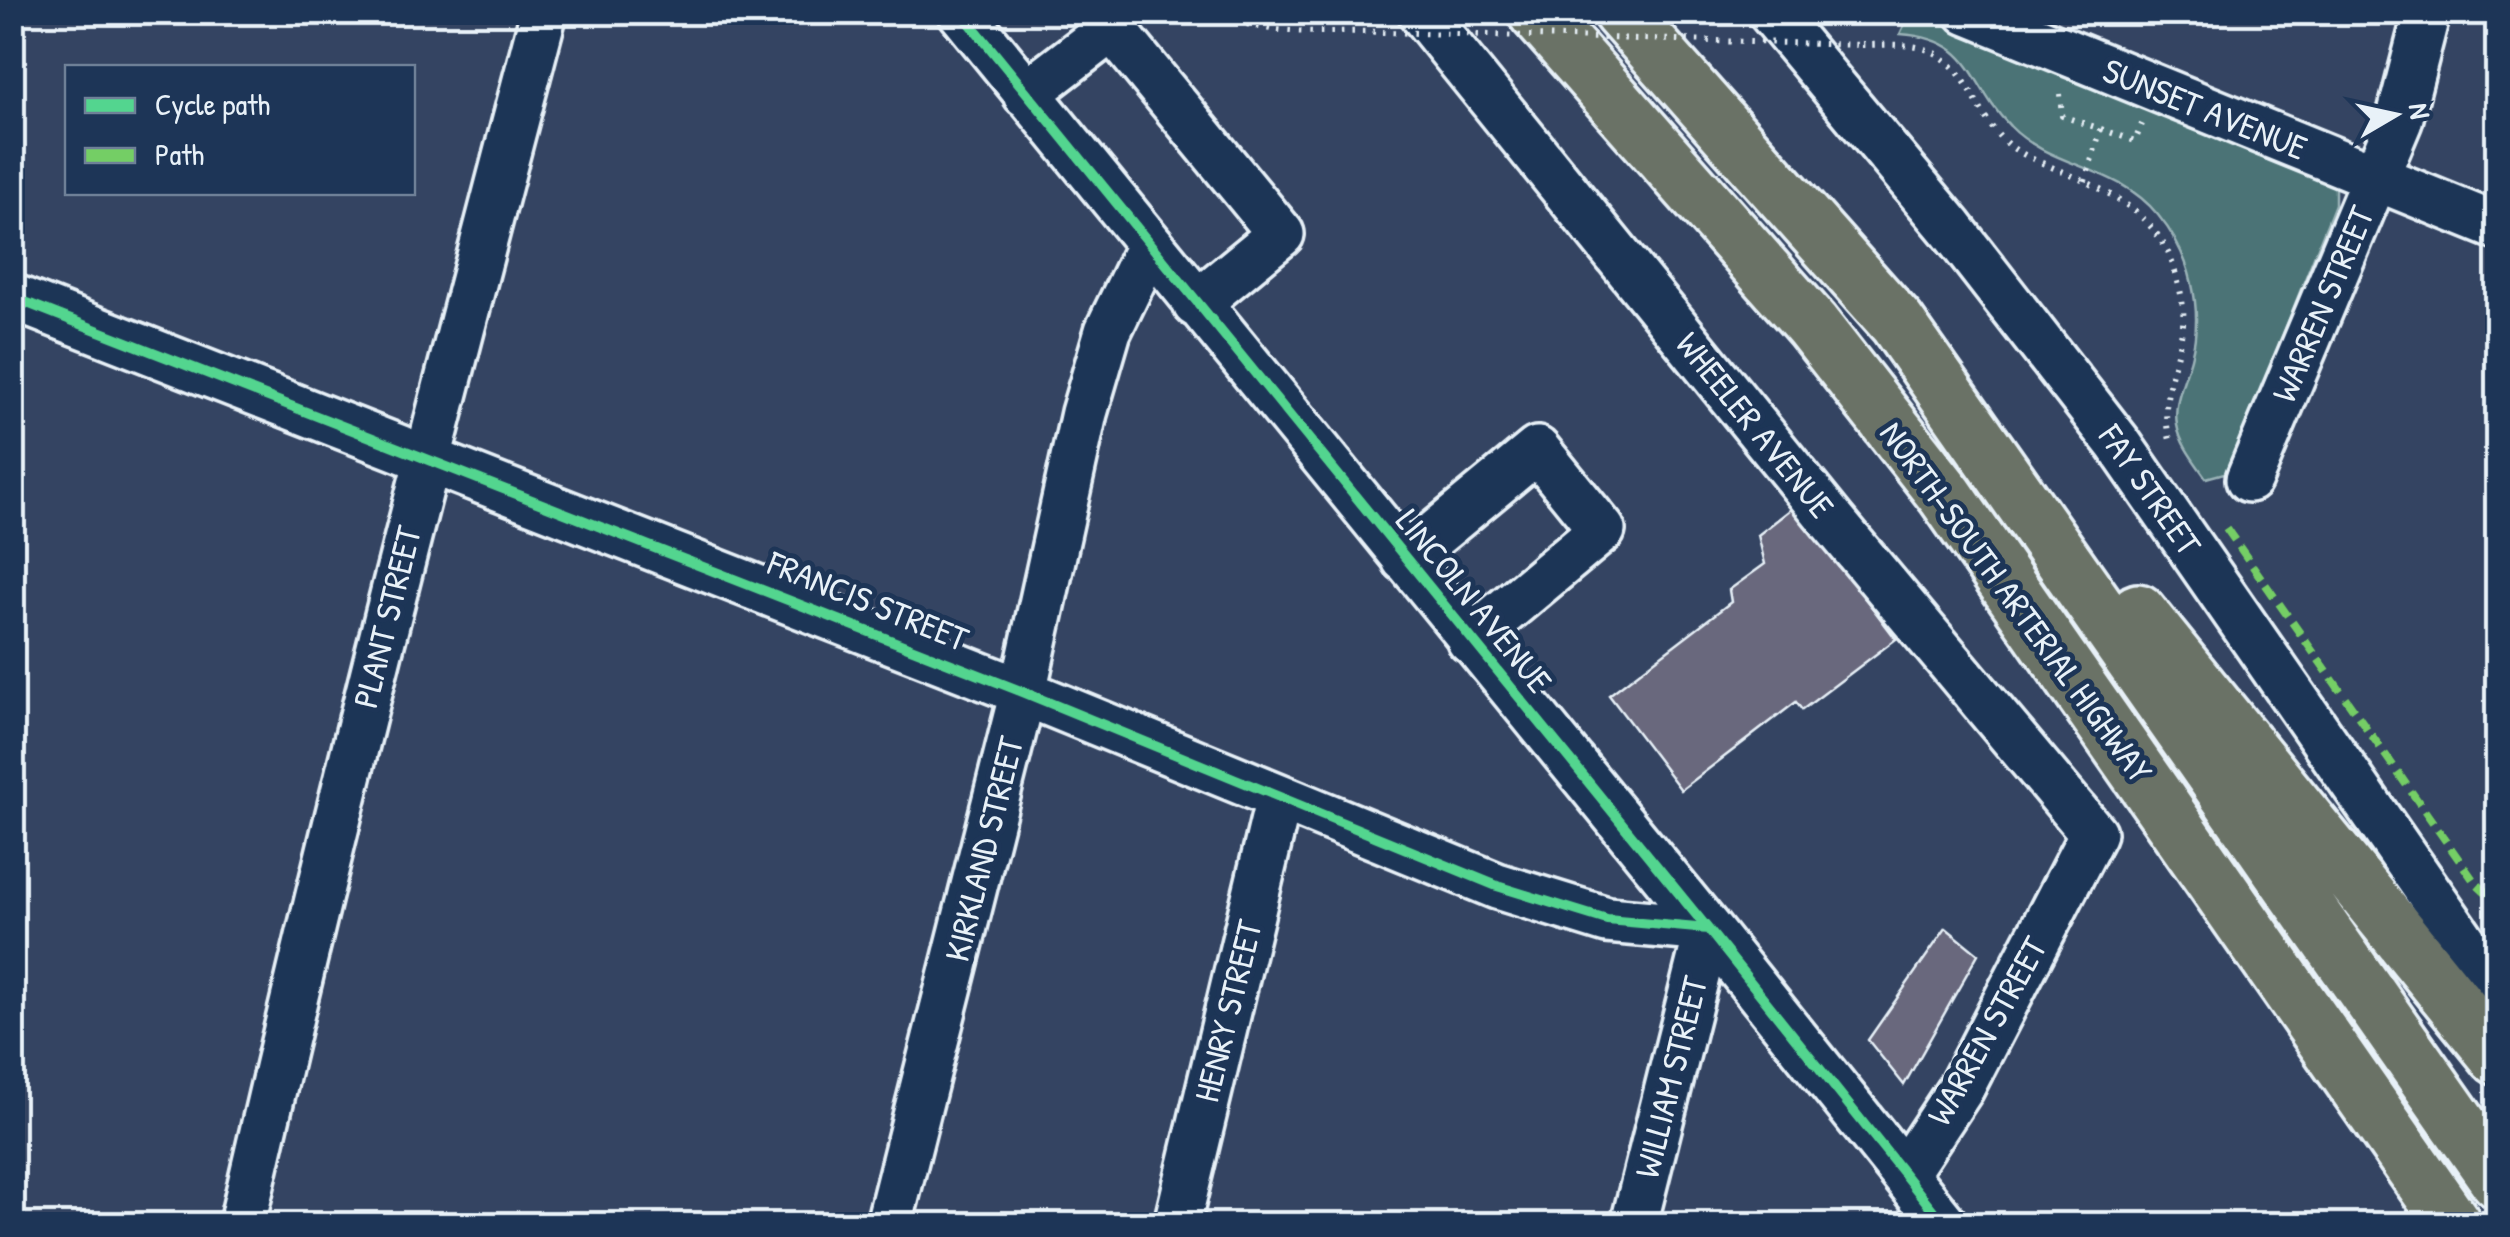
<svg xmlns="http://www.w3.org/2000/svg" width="2510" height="1237" font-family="'Patrick Hand',sans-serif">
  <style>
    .green { fill: #4b7376; stroke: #9ab2b7; stroke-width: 2.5 }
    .building { fill: #69687d; stroke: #e8f1f8; stroke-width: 2.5 }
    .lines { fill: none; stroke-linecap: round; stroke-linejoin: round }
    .minor-casing { stroke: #e8f1f8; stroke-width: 52 }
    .highway-casing { stroke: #e8f1f8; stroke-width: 62 }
    .path { stroke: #e8f1f8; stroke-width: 6; stroke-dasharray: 2.5 8; stroke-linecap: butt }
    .minor { stroke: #1d3557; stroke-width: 45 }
    .highway { stroke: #6a7266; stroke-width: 55 }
    .path-bridge { stroke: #e8f1f8; stroke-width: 6; stroke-dasharray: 2.5 8; stroke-linecap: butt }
    .quiet { stroke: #74ce65; stroke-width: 8; stroke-dasharray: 15 8; stroke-linecap: butt }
    .cycleway-casing { stroke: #1d3557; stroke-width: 16 }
    .cycleway { stroke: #53d58f; stroke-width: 10 }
    .labels { text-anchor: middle; stroke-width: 10; stroke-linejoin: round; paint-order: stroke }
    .street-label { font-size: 35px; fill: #e8f1f8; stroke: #1d3557 }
  </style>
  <rect width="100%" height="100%" fill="#344462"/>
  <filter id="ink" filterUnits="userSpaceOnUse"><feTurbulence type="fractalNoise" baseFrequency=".01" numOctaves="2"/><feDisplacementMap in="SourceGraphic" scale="20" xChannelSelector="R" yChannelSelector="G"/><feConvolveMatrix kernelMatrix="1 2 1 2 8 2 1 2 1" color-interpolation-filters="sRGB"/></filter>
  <g filter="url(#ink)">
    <path class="green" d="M1910,13H1917L2326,177L2335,187V204L2228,472L2206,478C2195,462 2180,444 2177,425C2173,402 2185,380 2191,358C2204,309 2191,255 2158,215C2118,165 2050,168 2010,126C1967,83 1976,39 1900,34Z"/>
    <path class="building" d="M1795,506L1896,639L1802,710L1796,702L1681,790L1609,695L1731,602L1729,590L1765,564L1758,535Z
      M1946,928L1978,954L1904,1085L1868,1040Z"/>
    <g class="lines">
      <g class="minor-casing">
        <path id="minor" d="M961,12L1708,929L1944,1224
          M1421,12L1833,522L2093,833L1961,1088L1905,1173
          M1771,12L1951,228L2118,443L2498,992
          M1968,12L2498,227
          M1026,94L1112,28L1281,234L1196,304
          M12,297L1023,692L1497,886L1607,920L1708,929
          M2249,479L2399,121L2427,12
          M1405,559L1537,450L1602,530L1470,640
          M242,1224C334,818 438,415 544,12
          M889,1224L1023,692L1084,413L1108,331L1149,246
          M1177,1224L1279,798
          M1634,1224L1708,929"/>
      </g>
      <g class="highway-casing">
        <path id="highway" d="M1536,12L1812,325L1946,496L2453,1224
          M1621,12L1897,323L2498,1180
          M2138,612L2498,1057"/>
      </g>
      <path class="path" d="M1218,12C1264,39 1329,30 1382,32
        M1862,45C1885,45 1916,42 1937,54C1969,73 1977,113 2001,138C2016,153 2035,160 2054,168C2102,188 2155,211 2173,265C2179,284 2185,305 2183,324C2177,368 2157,399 2171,443
        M2060,94L2062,116L2101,129L2085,181
        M2101,129L2135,141L2142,124"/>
      <use href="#minor" class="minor"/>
      <use href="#highway" class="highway"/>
      <path class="path-bridge" d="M1382,32L1862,45"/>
      <path class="quiet" d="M2226,528L2474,881L2488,894"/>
      <g class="cycleway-casing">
        <path id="cycleway" d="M961,12L1708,929L1944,1224
          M12,297L1023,692L1497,886L1607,920L1708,929"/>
      </g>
      <use href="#cycleway" class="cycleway"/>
    </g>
  </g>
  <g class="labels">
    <g class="street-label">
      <text transform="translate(2205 109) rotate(22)" y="12">SUNSET AVENUE</text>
      <text transform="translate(2323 304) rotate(-67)" y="12">WARREN STREET</text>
      <text transform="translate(1755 425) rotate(51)" y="12">WHEELER AVENUE</text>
      <text transform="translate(2150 490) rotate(55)" y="12">FAY STREET</text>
      <text transform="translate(868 601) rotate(22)" y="12">FRANCIS STREET</text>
      <text transform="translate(1474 601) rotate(51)" y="12">LINCOLN AVENUE</text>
      <text transform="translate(2016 602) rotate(54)" y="12">NORTH-SOUTH ARTERIAL HIGHWAY</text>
      <text transform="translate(387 617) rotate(-76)" y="12">PLANT STREET</text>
      <text transform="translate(984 849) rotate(-76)" y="12">KIRKLAND STREET</text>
      <text transform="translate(1228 1011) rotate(-76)" y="12">HENRY STREET</text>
      <text transform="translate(1987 1031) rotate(-61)" y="12">WARREN STREET</text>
      <text transform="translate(1671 1077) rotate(-76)" y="12">WILLIAM STREET</text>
    </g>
  </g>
  <rect width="2510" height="1237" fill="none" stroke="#1d3557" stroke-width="50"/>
  <rect x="25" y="25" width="2460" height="1187" fill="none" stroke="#e8f1f8" stroke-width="4" filter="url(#ink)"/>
  <rect x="65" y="65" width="350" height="130" fill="#1d3557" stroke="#6e8097" stroke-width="2.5"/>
  <rect x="85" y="98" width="50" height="15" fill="#53d58f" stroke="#6e8097" stroke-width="2.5"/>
  <text x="155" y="115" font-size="30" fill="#e8f1f8">Cycle path</text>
  <rect x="85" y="148" width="50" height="15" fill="#74ce65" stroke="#6e8097" stroke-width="2.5"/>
  <text x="155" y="165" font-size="30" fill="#e8f1f8">Path</text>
  <g transform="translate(2395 115) rotate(81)" stroke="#1d3557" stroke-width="8" paint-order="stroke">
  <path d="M0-8L18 38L0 25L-18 38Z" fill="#e8f1f8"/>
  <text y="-15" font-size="28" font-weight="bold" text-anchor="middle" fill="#e8f1f8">N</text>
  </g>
</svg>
